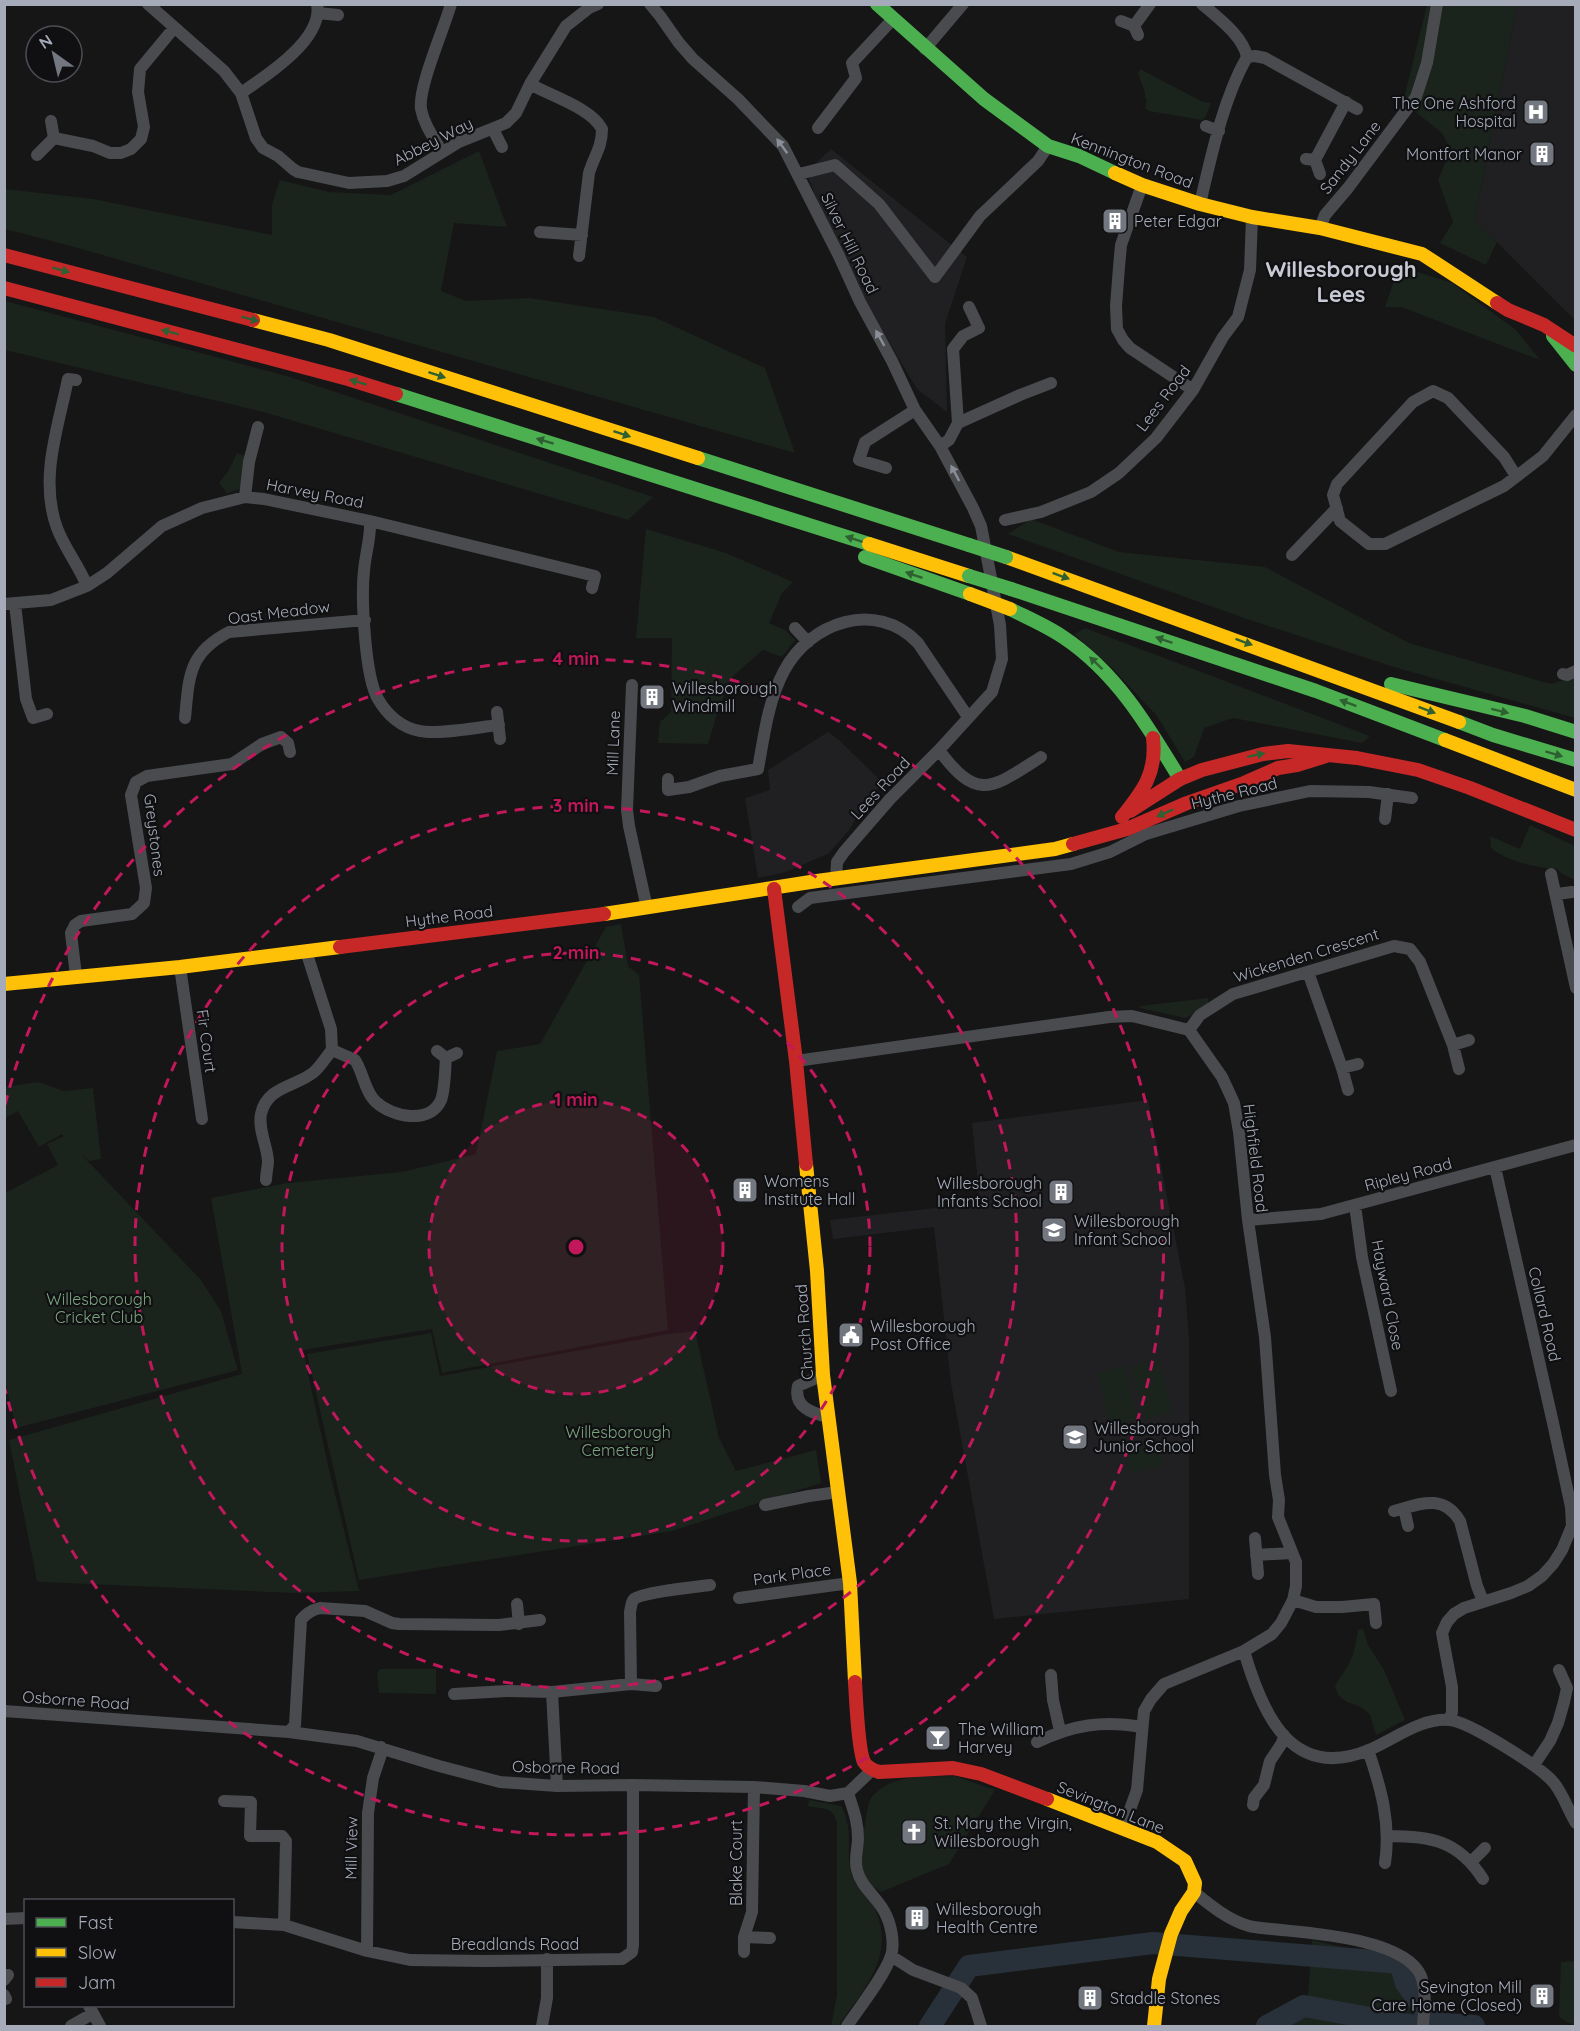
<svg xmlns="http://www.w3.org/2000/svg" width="1580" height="2031" font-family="Quicksand,sans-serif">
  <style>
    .built { fill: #202022 }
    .green { fill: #1b231d }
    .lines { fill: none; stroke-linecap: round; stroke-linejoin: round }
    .river { stroke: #283039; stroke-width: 22 }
    .street { stroke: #494b4f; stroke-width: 12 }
    .fast { stroke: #4caf50; stroke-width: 14 }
    .slow { stroke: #ffc107; stroke-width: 14 }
    .jam { stroke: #c62828; stroke-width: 14 }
    .fast-bridge { stroke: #4caf50; stroke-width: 14 }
    .slow-bridge { stroke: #ffc107; stroke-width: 14 }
    .oneway { fill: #898e98 }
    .oneway2 { fill: #2e6031 }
    .ring { fill: none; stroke: #c2185b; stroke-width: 3; stroke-dasharray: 10 8 }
    .labels { text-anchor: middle; stroke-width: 4.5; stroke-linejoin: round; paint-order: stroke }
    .poi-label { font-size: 16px; fill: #a5abb8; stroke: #101012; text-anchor: start }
    .street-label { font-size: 16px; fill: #a5abb8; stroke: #101012 }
    .park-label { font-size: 16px; fill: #7aa57f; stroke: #101012 }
    .district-label { font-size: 22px; font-weight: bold; fill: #c7cad4; stroke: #101012 }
    .centre { fill: #c2185b; stroke: #101012; stroke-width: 3 }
    .ring-label { font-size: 18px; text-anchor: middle; font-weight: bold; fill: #c2185b; stroke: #101012; stroke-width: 4.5; stroke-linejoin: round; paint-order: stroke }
  </style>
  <rect width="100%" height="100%" fill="#161616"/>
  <path class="built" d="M1517,5H1575V320L1475,220Z
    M831,149L967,257L945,324L947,412L917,389L872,314L818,203L809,179L817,162Z
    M828,732L839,740L883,783L860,811L850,829L829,853L786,872L758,878L745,798L770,790L768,770Z
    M1148,1100L1185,1288L1189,1338V1599L994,1619L951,1383L934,1227L833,1239L830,1220L980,1203L972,1123Z"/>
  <path class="green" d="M1427,5H1517L1475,220L1497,242L1486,265L1440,243L1453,222L1438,180L1451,149L1442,133L1403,102Z
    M1140,69L1203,102L1211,103L1206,116L1202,120L1149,111L1145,108L1147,99L1145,98V92L1138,74Z
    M479,151L507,227L454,223L441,291L466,301L529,298L654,317L765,368L795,453L71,246L5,229V189L93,199L272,235V205L280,180L329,192L391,195Z
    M1399,266L1452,283L1516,330L1540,360L1401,307H1385Z
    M5,301L287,376L653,497L628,520L267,413L5,350Z
    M237,453L245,456L240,489L227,493L219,483L229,470Z
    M1031,519L1119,552L1265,567L1409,643L1551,684L1569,678L1575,679V718L1394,667L1244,618L1008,534Z
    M646,529L726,553L793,582L782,593L769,623L785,630L795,640L782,657L763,650L731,678L718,710L708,744L658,743L660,722L671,712L672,638H636Z
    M1085,628L1370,736L1362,743L1233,718L1204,728L1194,757L1185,762L1157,716L1113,669L1074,634Z
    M1530,825L1575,846V880L1561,873L1557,869C1537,868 1506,861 1491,848L1490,836L1520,849Z
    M621,924L628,966L639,975L668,1330L442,1373L432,1329L303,1350L327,1461L359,1591L293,1593L43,1582L37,1581L9,1440L242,1374L211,1198L288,1183L402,1172L476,1154L497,1051L540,1044L606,927Z
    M1208,998V1004L1197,1013L1185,1018L1140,1008V1006Z
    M38,1082L64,1091L93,1088L101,1159L89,1161L81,1154L201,1280L221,1311L238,1370L16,1428L4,1376L5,1193L58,1165L47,1144L64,1136L62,1134L39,1147L18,1111L5,1118V1087Z
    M695,1331L719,1438L736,1471L816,1450L821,1483L672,1531L359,1580L307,1354L431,1333L440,1376L669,1334Z
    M1159,1359L1172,1412L1144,1419L1131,1366Z
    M1125,1366L1137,1420L1110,1426L1098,1373Z
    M1159,1443L1164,1465L1131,1473L1126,1451Z
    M1363,1629L1368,1645L1384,1670L1405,1720L1376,1735L1370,1715L1361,1707L1347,1702L1339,1696L1335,1687C1338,1679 1343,1674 1347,1667C1354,1656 1356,1643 1358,1630Z
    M380,1669H436V1694L379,1693L377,1674Z
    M955,1776L995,1790L949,1864L881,1892C873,1886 865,1882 862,1872C859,1865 866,1808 870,1800C873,1794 879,1790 883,1787C904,1774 932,1777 955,1776Z
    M809,1800L841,1806C855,1832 845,1848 851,1873C855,1887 867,1895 874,1907C897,1954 864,1990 838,2026H831L837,1995V1823C832,1805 824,1810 808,1806Z
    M1312,1940L1377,1955L1418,1978V2026H1279L1307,2011Z
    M1575,1961H1576L1575,2026L1559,2017L1561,1962Z"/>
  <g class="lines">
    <path class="river" d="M930,2026L969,1966L1153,1943L1400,1963L1406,1983L1434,2023
      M1267,2026L1304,2006L1414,2026L1434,2023L1474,2026"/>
    <path class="street" d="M148,4L224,71L241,93L256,138L263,148L278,156L293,169L298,172L349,183L387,181L404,176L459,142L506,123L516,113L530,84L566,26L589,8L598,4
      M650,4L660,16L679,43L693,59L738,99L783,146L839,256L860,302L892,361L915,410L940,446L973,508L981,526L1000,625L1002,659L992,692L939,750L890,799L844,852L837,862L836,879
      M1202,4C1218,18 1243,36 1247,57
      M318,13L338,15
      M1121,21L1134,26L1138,35
      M1134,26L1150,4
      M925,49L963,4
      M530,84C551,96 591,108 602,129C602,148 594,156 589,173L579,256
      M241,93C266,76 324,39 317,4
      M1206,126L1219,131
      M818,128L856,78L852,63L893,19
      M493,129L502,147
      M54,138L93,146L110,153H121L131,149L141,139L144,127L138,92L140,69L174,28
      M442,152C434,138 424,125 421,109C418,87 444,29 451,4
      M37,155L54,138L51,121
      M1306,159L1315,160L1320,174
      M1315,160L1346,102
      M799,174L835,165L879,204L935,277L980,216L1038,161L1048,146
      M1142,185L1121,245L1119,267L1116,306L1117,329L1123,340L1130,348L1193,390
      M1200,204C1211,157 1223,99 1247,57L1255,56L1265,58L1357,109
      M1320,228L1325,215L1348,188L1416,97L1427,63L1437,4
      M540,232L582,235
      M76,380L68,379C58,428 39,479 57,528C65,549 79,566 87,586
      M958,423L1020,395L1051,383
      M940,446L949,440L958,423L953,349L963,336L979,328L969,307
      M886,468L859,460L865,442L915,410
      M1516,476L1504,457L1448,398L1433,391L1413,402L1337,484L1333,495L1340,521L1369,544H1385L1504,486L1543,456L1576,415
      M245,497L249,462L258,427
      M1005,520L1041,512L1091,492L1119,473L1156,438L1193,390L1223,337L1238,317L1250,270L1252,217
      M370,521C371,538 365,555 364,571C361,598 365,677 378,699C387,715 402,728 420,731C438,735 479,727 499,725
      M1292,555L1337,508
      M4,604L51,600L87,586L107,573L162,526L202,508L245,497L264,499L370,521L595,576L592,588
      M15,604L26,699L33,718L47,714
      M795,628L808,642
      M1563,674L1567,675L1576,671
      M632,685L627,810L629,826L647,908
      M497,712L500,739
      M185,718C189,677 188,653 229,632L365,620
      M939,750C978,803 992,788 1041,757
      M668,779V790L689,787L720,776L758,769C764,736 768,701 784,671C810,622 876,599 918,643L968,717
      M1385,819L1388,794
      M1551,874L1576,988
      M1557,894L1572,892
      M798,907L810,898L825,896L1071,864L1110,852L1146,834L1239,806L1310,791L1369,792L1412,798
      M180,967L202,1119
      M1308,972L1342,1068L1348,1090
      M76,976L71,933L75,925L81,921L132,914L144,903L146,888L131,795L136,782L147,776L232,764L262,744L281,737L288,743L290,752
      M1189,1030L1200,1015L1233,994L1394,946L1410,949L1420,962L1453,1045L1459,1069
      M1453,1045L1469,1040
      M332,1050L355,1060C363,1072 365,1092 376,1102C392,1117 430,1125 441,1100C445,1090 445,1069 446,1058L437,1051
      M446,1058L457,1053
      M796,1061L1109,1017L1132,1016L1189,1030L1222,1077L1234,1103L1239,1132L1248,1220L1265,1337L1275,1475L1279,1500L1278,1517L1296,1562V1586L1293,1600L1281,1623L1272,1634L1244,1651L1164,1684L1151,1699L1144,1711L1137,1790L1123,1829
      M1342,1068L1358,1064
      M266,1180C266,1173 268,1167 268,1161C267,1145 258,1130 261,1114C267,1086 296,1087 314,1072C321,1066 326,1057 332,1050L331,1029L306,951
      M1355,1205L1362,1257L1391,1391
      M1248,1220L1321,1214L1576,1145
      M823,1375L798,1386C793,1407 812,1413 828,1417
      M765,1505L809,1496L838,1492
      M1404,1508L1408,1526
      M1394,1511C1420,1504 1443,1493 1460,1521L1477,1586L1483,1601
      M1255,1538L1258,1574
      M1256,1555L1292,1553
      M739,1598L850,1583
      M1293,1600L1316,1607H1342L1374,1604L1376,1623
      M517,1604L519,1624
      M1244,1651C1262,1713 1291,1782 1369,1750C1395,1739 1420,1718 1449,1720C1468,1721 1541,1767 1554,1783C1563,1794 1568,1810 1576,1823
      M1051,1675L1053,1700L1060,1731
      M631,1684L630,1612C631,1608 631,1602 634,1599C643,1592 695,1587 710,1585
      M552,1692L557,1786
      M454,1694L507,1691L552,1692L631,1684L656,1686
      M4,1711L289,1732L357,1741L439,1766L500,1782L557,1786L633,1785L754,1787L804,1791L830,1796L848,1793
      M1450,1720L1452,1712V1687L1442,1633L1447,1622L1454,1614L1464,1608L1511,1593L1528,1586L1542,1576L1553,1564L1562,1550L1572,1526L1571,1507L1553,1423L1495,1167
      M289,1732L295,1725L301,1620C306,1613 312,1610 320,1608L365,1611L392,1623L399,1624L499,1625L540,1620
      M1037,1742C1073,1725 1102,1720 1142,1727
      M1368,1750C1381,1788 1391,1823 1385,1863
      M1534,1765L1550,1741L1558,1723L1564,1702L1567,1688L1559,1670
      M224,1801L251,1802L250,1836H282L286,1841L284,1925
      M1253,1805L1254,1798L1264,1785L1270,1761L1282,1743L1284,1735
      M1388,1836C1430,1836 1458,1840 1483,1879
      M1471,1862L1485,1848
      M1194,1892C1210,1905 1228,1920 1249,1926C1256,1928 1265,1928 1272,1929C1308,1933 1405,1938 1421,1976C1427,1992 1424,2010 1423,2026
      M4,1919L26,1918
      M232,1922L284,1925L367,1951L410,1960L486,1961L622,1959L632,1952L633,1945V1785
      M744,1937L770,1938
      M367,1951L368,1813L373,1778L381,1754V1747
      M744,1952V1937L752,1912L754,1787
      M891,1956L913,1970L961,1988L972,1998L981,2026
      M4,1980L8,1975
      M4,1995L6,1999
      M89,2006L100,2026
      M71,2026L92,2014
      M542,2026L547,1998V1959
      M847,2026C859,2008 884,1977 891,1956C895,1943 891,1923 884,1911C876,1896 861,1887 857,1870C854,1859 858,1848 858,1838C858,1821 853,1809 848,1793L872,1770"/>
    <path class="fast" d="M877,4L984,99L1048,146L1079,156L1115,173
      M1553,336L1576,365
      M396,394L869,544
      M698,458L969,545
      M865,557L970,594
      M1011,589L1316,691L1445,740
      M1010,609C1028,618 1047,626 1063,637C1116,672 1148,726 1180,779
      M1391,684L1525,716L1576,732
      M1459,722L1493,735L1576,760"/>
    <path class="slow" d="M1115,173L1142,185L1200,204L1252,217L1320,228L1422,254L1497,303
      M253,320L329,340L698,458
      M869,544L969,576
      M1006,557L1459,722
      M1445,740L1576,790
      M604,914L817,881L1055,849L1073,844
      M4,984L180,967L340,947
      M806,1164L817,1271L823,1375L850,1583L855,1682
      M1047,1799L1157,1842L1185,1861L1195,1883L1194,1892L1181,1911L1171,1934L1159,1979L1154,2026"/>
    <path class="jam" d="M4,255L253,320
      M4,288L348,379L396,394
      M1497,303L1508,310L1544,325L1576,346
      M1130,811L1180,779L1202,770L1263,754L1288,751L1357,758L1418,770L1470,788L1576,830
      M1122,817C1143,791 1157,773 1153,738
      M1073,844L1127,829L1187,803L1244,783L1278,768L1297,765L1326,756
      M774,889L796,1061L806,1164
      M340,947L604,914
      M855,1682C856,1697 858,1750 864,1762C867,1767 873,1770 879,1772L953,1768L981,1774L1047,1799"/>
    <path class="fast-bridge" d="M969,545L1006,557
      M969,576L1011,589"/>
    <path class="slow-bridge" d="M970,594L1010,609"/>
  </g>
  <defs><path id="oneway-solid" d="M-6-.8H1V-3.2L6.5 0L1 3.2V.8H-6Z" transform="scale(1.5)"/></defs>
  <g class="oneway">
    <use href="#oneway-solid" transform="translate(782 146) rotate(-126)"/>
    <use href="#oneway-solid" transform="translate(880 338) rotate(-119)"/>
    <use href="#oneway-solid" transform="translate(955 473) rotate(-118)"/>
  </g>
  <g class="oneway2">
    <use href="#oneway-solid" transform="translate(61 270) rotate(15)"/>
    <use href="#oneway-solid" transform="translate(250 319) rotate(15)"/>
    <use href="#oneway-solid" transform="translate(170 332) rotate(-165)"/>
    <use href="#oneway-solid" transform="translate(437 375) rotate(18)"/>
    <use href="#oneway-solid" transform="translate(358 382) rotate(-163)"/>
    <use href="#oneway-solid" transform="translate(622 434) rotate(18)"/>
    <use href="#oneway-solid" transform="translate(545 441) rotate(-163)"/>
    <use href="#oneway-solid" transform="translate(854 539) rotate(-162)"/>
    <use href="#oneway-solid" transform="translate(914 575) rotate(-161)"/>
    <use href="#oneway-solid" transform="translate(1061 576) rotate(20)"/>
    <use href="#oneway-solid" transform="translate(1164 640) rotate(-161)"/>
    <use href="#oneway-solid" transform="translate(1244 642) rotate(20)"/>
    <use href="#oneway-solid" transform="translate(1096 663) rotate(-136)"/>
    <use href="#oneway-solid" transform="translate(1348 703) rotate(-159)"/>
    <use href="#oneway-solid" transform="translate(1427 710) rotate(21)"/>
    <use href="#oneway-solid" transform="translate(1500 711) rotate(14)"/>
    <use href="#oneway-solid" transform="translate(1554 754) rotate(17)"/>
    <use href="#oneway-solid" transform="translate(1256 755) rotate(-12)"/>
    <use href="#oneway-solid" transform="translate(1165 813) rotate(156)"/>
  </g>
  <circle cx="576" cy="1247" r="147" fill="#c2185b" fill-opacity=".12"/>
  <g class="ring">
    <circle cx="576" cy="1247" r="147"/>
    <circle cx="576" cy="1247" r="294"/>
    <circle cx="576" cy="1247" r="441"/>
    <path d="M5 1105A588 588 0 1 1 5 1389"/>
  </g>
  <defs>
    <g id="hospital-square" transform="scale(1.35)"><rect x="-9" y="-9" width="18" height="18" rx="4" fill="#73777f" stroke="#101012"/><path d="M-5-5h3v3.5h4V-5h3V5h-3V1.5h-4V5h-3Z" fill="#fff"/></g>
    <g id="building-square" transform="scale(1.35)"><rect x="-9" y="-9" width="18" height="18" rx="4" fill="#73777f" stroke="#101012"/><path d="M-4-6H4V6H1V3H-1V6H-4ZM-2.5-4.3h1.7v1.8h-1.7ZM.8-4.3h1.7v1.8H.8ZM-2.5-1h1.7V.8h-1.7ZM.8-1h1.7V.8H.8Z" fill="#fff"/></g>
    <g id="school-square" transform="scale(1.35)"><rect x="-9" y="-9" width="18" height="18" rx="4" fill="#73777f" stroke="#101012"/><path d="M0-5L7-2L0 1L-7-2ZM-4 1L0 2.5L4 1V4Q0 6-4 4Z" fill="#fff"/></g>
    <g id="civic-square" transform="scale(1.35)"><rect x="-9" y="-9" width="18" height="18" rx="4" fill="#73777f" stroke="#101012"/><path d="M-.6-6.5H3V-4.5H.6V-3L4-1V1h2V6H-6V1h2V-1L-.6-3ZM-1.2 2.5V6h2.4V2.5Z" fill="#fff"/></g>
    <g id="bar-square" transform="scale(1.35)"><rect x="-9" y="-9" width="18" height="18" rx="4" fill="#73777f" stroke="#101012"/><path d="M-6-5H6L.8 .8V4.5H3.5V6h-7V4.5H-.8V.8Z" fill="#fff"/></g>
    <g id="church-square" transform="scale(1.35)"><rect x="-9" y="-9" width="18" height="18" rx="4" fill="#73777f" stroke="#101012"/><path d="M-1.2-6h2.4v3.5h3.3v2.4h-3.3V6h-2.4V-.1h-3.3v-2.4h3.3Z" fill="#fff"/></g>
  </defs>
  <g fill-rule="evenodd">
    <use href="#hospital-square" x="1536" y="112"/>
    <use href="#building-square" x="1542" y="154"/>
    <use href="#building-square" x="1115" y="221"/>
    <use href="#building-square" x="652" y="697"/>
    <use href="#building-square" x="745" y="1190"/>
    <use href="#building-square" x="1061" y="1192"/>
    <use href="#school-square" x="1054" y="1230"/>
    <use href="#civic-square" x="851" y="1335"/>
    <use href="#school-square" x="1075" y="1437"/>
    <use href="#bar-square" x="938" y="1738"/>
    <use href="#church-square" x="914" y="1832"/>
    <use href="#building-square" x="917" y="1918"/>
    <use href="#building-square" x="1542" y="1996"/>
    <use href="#building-square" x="1090" y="1998"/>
  </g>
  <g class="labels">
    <g class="poi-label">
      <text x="1516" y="109" text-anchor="end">The One Ashford<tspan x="1516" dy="18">Hospital</tspan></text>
      <text x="1522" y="160" text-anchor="end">Montfort Manor</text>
      <text x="1134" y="227">Peter Edgar</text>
      <text x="672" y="694">Willesborough<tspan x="672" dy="18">Windmill</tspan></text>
      <text x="764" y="1187">Womens<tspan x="764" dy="18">Institute Hall</tspan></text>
      <text x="1042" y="1189" text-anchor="end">Willesborough<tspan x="1042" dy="18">Infants School</tspan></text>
      <text x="1074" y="1227">Willesborough<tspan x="1074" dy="18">Infant School</tspan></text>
      <text x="870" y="1332">Willesborough<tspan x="870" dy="18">Post Office</tspan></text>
      <text x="1094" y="1434">Willesborough<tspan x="1094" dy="18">Junior School</tspan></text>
      <text x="958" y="1735">The William<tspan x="958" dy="18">Harvey</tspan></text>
      <text x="934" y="1829">St. Mary the Virgin,<tspan x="934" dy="18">Willesborough</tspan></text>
      <text x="936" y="1915">Willesborough<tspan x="936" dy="18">Health Centre</tspan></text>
      <text x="1522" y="1993" text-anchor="end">Sevington Mill<tspan x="1522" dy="18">Care Home (Closed)</tspan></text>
      <text x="1110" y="2004">Staddle Stones</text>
    </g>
    <g class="street-label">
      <text transform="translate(433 141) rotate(-27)" y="6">Abbey Way</text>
      <text transform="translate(1350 157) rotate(-52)" y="6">Sandy Lane</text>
      <text transform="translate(1132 160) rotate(21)" y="6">Kennington Road</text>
      <text transform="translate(850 243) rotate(64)" y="6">Silver Hill Road</text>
      <text transform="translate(1163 398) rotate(-53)" y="6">Lees Road</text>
      <text transform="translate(315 493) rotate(11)" y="6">Harvey Road</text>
      <text transform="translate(279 612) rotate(-7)" y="6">Oast Meadow</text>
      <text transform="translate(613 743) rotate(-88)" y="6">Mill Lane</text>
      <text transform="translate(880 788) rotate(-47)" y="6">Lees Road</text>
      <text transform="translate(1234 793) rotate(-14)" y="6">Hythe Road</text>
      <text transform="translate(155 835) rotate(83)" y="6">Greystones</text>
      <text transform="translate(449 916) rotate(-7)" y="6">Hythe Road</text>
      <text transform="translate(1306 955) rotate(-17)" y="6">Wickenden Crescent</text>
      <text transform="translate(207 1041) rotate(82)" y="6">Fir Court</text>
      <text transform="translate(1256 1158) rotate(83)" y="6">Highfield Road</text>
      <text transform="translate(1408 1174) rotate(-15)" y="6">Ripley Road</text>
      <text transform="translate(1388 1295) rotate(79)" y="6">Hayward Close</text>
      <text transform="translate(1545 1314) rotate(77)" y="6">Collard Road</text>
      <text transform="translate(804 1332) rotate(-94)" y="6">Church Road</text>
      <text transform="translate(792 1574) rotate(-8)" y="6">Park Place</text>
      <text transform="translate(76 1700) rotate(4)" y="6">Osborne Road</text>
      <text transform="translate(566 1767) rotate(1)" y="6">Osborne Road</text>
      <text transform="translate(1111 1807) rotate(22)" y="6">Sevington Lane</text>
      <text transform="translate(351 1848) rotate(-89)" y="6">Mill View</text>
      <text transform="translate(736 1863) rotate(-90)" y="6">Blake Court</text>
      <text x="515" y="1950">Breadlands Road</text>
    </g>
    <g class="park-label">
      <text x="99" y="1305">Willesborough<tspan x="99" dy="18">Cricket Club</tspan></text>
      <text x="618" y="1438">Willesborough<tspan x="618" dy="18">Cemetery</tspan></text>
    </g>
    <g class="district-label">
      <text x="1341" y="277">Willesborough<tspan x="1341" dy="25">Lees</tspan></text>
    </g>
  </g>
  <circle cx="576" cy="1247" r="9" class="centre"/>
  <g class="ring-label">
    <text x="576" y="665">4 min</text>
    <text x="576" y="812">3 min</text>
    <text x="576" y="959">2 min</text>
    <text x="576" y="1106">1 min</text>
  </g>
  <rect width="1580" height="2031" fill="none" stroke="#a5abb8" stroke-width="12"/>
  <rect x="24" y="1899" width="210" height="108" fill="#101012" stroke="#4c4e54" stroke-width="1.5"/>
  <rect x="36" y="1918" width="30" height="9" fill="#4caf50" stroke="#4c4e54" stroke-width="1.5"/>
  <text x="78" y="1929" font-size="18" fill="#a5abb8">Fast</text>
  <rect x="36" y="1948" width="30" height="9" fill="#ffc107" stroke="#4c4e54" stroke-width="1.5"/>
  <text x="78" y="1959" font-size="18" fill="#a5abb8">Slow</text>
  <rect x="36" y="1978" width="30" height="9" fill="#c62828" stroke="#4c4e54" stroke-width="1.5"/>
  <text x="78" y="1989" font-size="18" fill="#a5abb8">Jam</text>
  <g transform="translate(54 54) rotate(326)"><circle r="28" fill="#101012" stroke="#4c4e54" stroke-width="1.5"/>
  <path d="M0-4.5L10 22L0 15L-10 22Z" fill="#73777f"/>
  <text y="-9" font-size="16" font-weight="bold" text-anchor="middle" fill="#a5abb8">N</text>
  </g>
</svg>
